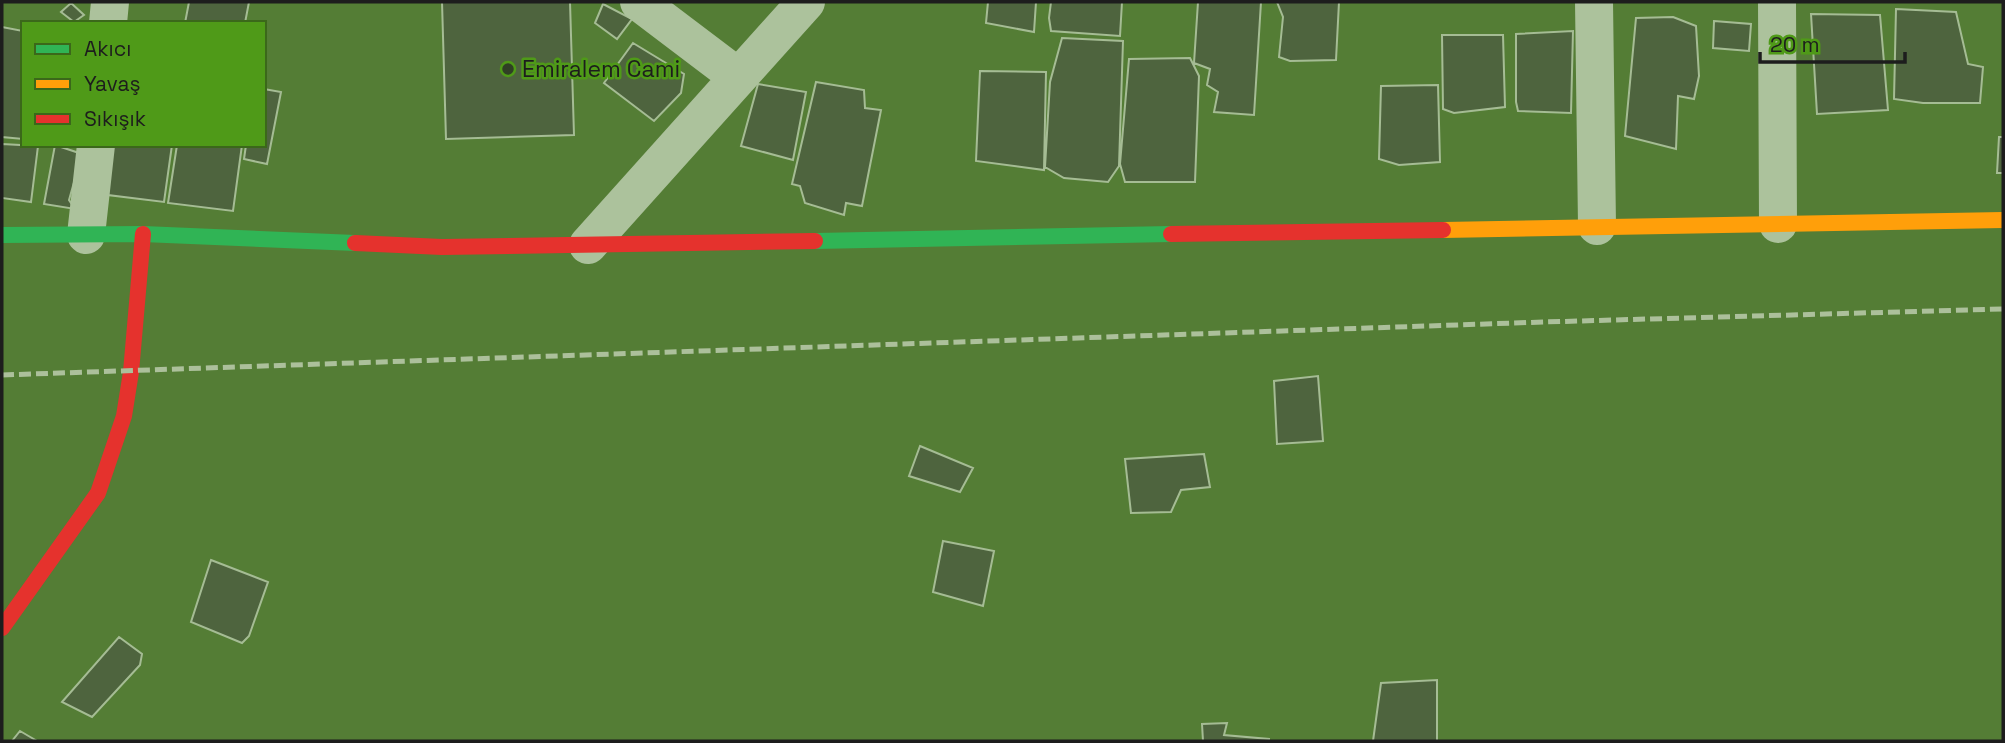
<svg xmlns="http://www.w3.org/2000/svg" width="2005" height="743" font-family="'Space Grotesk',sans-serif">
  <style>
    .building { fill: #4e643e; stroke: #a5bc94; stroke-width: 2 }
    .lines { fill: none; stroke-linecap: round; stroke-linejoin: round }
    .street { stroke: #acc29c; stroke-width: 38 }
    .fast { stroke: #30b455; stroke-width: 16 }
    .slow { stroke: #ff9f0a; stroke-width: 16 }
    .jam { stroke: #e5322d; stroke-width: 16 }
    .rail { stroke: #acc09b; stroke-width: 5; stroke-dasharray: 12 5; stroke-linecap: butt }
    .poi-dot { fill: #303f25; stroke: #4f9a18; stroke-width: 2.5 }
    .labels { text-anchor: middle; stroke-width: 5; stroke-linejoin: round; paint-order: stroke }
    .poi-label { font-size: 23px; fill: #1d1d1d; stroke: #4f9a18; text-anchor: start }
  </style>
  <rect width="100%" height="100%" fill="#547d35"/>
  <path class="building" d="M189,2H249L245,23H185Z
    M442,2H570L574,135L446,139Z
    M988,2H1036L1034,32L986,23Z
    M1051,2H1122L1120,36L1051,31L1049,18Z
    M1198,2H1261L1254,115L1214,112L1218,92L1207,85L1210,69L1194,63Z
    M1277,2H1339L1336,60L1290,61L1279,57L1283,17Z
    M71,3L84,15L74,22L61,12Z
    M603,4L632,19L617,39L595,23Z
    M1896,9L1956,12L1968,64L1983,67L1980,103H1923L1894,99Z
    M1811,14L1880,15L1888,110L1817,114Z
    M1673,17L1696,26L1699,76L1694,99L1678,96L1676,149L1625,136L1636,18Z
    M1714,21L1751,24L1749,51L1713,48Z
    M2,27L23,31V139L2,137Z
    M1573,31L1571,113L1518,111L1516,102V34Z
    M1442,35H1503L1505,107L1454,113L1443,109Z
    M1062,38L1123,41L1119,166L1108,182L1064,178L1045,167L1050,82Z
    M633,43L684,74L681,93L654,121L604,83Z
    M1190,58L1199,76L1195,182H1125L1120,164L1129,59Z
    M980,71L1046,72L1044,170L976,161Z
    M816,82L864,90L865,108L881,110L862,206L846,203L844,215L805,203L800,186L792,184Z
    M758,84L806,92L793,160L741,146Z
    M1438,85L1440,162L1399,165L1379,159L1381,86Z
    M264,89L281,92L267,164L244,159L246,145H264Z
    M1999,137H2003V173H1997Z
    M2,144L38,146L31,202L2,198Z
    M55,145L82,154L69,200L75,209L44,204Z
    M109,145H172L164,202L108,195Z
    M177,145H242L233,211L168,203Z
    M1318,376L1323,441L1277,444L1274,381Z
    M920,446L973,468L960,492L909,476Z
    M1204,454L1210,487L1181,490L1171,512L1131,513L1125,459Z
    M943,541L994,551L983,606L933,592Z
    M211,560L268,582L249,636L242,643L191,622Z
    M119,637L142,654L140,665L92,717L62,702Z
    M1437,680V741H1373L1381,683Z
    M1227,723L1224,735L1269,739V741H1203L1202,724Z
    M20,731L37,741H12Z"/>
  <g class="lines">
    <path class="street" d="M639,2L738,77
      M1594,2L1597,226
      M1777,2L1778,224
      M108,23L110,2
      M86,235L96,145
      M588,245L806,2"/>
    <path class="fast" d="M2,235L143,234L355,243
      M815,241L1171,234"/>
    <path class="slow" d="M1443,230L2003,220"/>
    <path class="jam" d="M1171,234L1443,230
      M355,243L442,247L815,241
      M2,628L98,493L124,416L131,372L143,234"/>
    <path class="rail" d="M2,375L1543,322L2003,309"/>
  </g>
  <circle class="poi-dot" cx="508" cy="69" r="7"/>
  <g class="labels">
    <g class="poi-label">
      <text x="522" y="77">Emiralem Cami</text>
    </g>
  </g>
  <rect width="2005" height="743" fill="none" stroke="#1d1d1d" stroke-width="7"/>
  <rect x="21" y="21" width="245" height="126" fill="#4f9a18" stroke="#3b681a" stroke-width="2"/>
  <rect x="35" y="44" width="35" height="10" fill="#30b455" stroke="#3b681a" stroke-width="2"/>
  <text x="84" y="56" font-size="21" fill="#1d1d1d">Akıcı</text>
  <rect x="35" y="79" width="35" height="10" fill="#ff9f0a" stroke="#3b681a" stroke-width="2"/>
  <text x="84" y="91" font-size="21" fill="#1d1d1d">Yavaş</text>
  <rect x="35" y="114" width="35" height="10" fill="#e5322d" stroke="#3b681a" stroke-width="2"/>
  <text x="84" y="126" font-size="21" fill="#1d1d1d">Sıkışık</text>
  <path d="M1760 52v10h145v-10" fill="none" stroke="#1d1d1d" stroke-width="3.5"/>
  <text x="1770" y="52" font-size="21" fill="#1d1d1d" stroke="#4f9a18" stroke-width="5" paint-order="stroke">20 m</text>
</svg>
